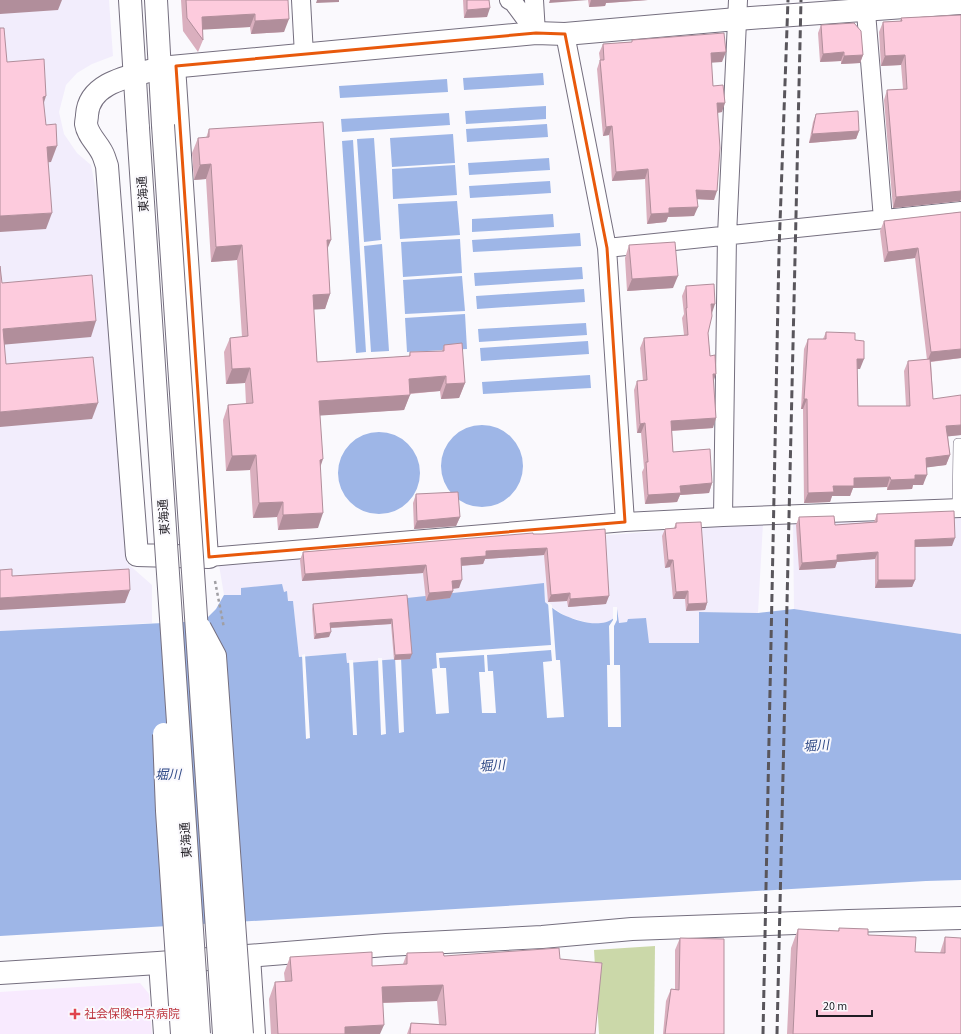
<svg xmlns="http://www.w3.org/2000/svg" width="961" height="1034" font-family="'Source Sans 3','Noto Sans JP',sans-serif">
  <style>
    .built { fill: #f2edfc }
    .medical { fill: #f8eafe }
    .green { fill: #cbd8a9 }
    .water { fill: #9eb6e7 }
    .pier { fill: #faf9fd }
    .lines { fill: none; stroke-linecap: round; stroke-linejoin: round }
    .lane-casing { stroke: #756f7f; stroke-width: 10 }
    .street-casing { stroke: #756f7f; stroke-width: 20 }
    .secondary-casing { stroke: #756f7f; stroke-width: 24 }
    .primary-casing { stroke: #756f7f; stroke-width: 24 }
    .path { stroke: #a09fa4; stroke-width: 2.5; stroke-dasharray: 3 3; stroke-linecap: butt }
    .lane { stroke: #fff; stroke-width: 9 }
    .street { stroke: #fff; stroke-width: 18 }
    .secondary { stroke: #fff; stroke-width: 22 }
    .primary { stroke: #fff; stroke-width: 22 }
    .rail { stroke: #59565c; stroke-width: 3; stroke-dasharray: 8 4; stroke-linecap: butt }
    .primary-bridge-casing { stroke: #756f7f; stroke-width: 24; stroke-linecap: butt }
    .primary-bridge { stroke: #fff; stroke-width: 22 }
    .wall { fill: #daafbe }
    .shaded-wall { fill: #b18e9b }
    .building { fill: #fdcbdd; stroke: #b18e9b }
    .marked { fill: none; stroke: #e8590c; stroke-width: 3; stroke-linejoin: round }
    .health-dot { fill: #e0444e; stroke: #faf9fd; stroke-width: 1.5 }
    .labels { text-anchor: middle; stroke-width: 4; stroke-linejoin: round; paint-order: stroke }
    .street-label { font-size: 12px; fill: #201d24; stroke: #faf9fd }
    .health-label { font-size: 12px; fill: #be3a42; stroke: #faf9fd; text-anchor: start }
    .water-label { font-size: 13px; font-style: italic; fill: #304a86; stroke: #faf9fd }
  </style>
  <rect width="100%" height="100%" fill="#faf9fd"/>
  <path class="built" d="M0,0H109L113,56L92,64L77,73L66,85L59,112L64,134L77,153L91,165L108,253L127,563L152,585V623L0,631Z
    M961,515V634L794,609L793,521Z
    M763,523L758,613L699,612L700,643L649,644L628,622L618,623L617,609L614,618L606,623L592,624L565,616L545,602L544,583L411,658L347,663L346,653L299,657L293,601H288L287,592L241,588V595H224L219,565Z"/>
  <path class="medical" d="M140,983L149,994L152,1034H0V992Z"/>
  <path class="green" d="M655,946L654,1034H599L594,950Z"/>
  <path class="water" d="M543,73L544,85L464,90L463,78Z
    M447,79L448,92L340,98L339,86Z
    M546,106V119L466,124L465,111Z
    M449,113L450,125L342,132L341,119Z
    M547,124L548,137L467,142L466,129Z
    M453,134L455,163L392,167L390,138Z
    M374,138L381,240L364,242L357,139Z
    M353,140L366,352L356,353L342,141Z
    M549,158L550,170L469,175L468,163Z
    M455,165L457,195L393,199L392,169Z
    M550,181L551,193L470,198L469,186Z
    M457,201L460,235L400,239L398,204Z
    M553,214L554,227L472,232V219Z
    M580,233L581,246L473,252L472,240Z
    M460,239L462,273L403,277L401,242Z
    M382,244L389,351L371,352L364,246Z
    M582,267L583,279L475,286L474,273Z
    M462,276L465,311L405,314L403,280Z
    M584,289L585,302L477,309L476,296Z
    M465,314L467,349L407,352L405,318Z
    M586,323L587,335L479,342L478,329Z
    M588,341L589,354L481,361L480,348Z
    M590,375L591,388L483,394L482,382Z
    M441 466a41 41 0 1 1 82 0a41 41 0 1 1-82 0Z
    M338 473a41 41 0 1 1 82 0a41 41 0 1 1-82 0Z
    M544,583L545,602C551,607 558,613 566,616C580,622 601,628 614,618V608L617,609L619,623L627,622L628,619L646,618L649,643H699V612L758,613L794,609L961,634V880L926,881L0,936V631L204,621L216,609L224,595H241V588L282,584L284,592L287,591L288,601H293L299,657L346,653L347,663L410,658L407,598Z"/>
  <path class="pier" d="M548,602L552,605L556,660H560L564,717L547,718L543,662L552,661L551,650L487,655L488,671H493L496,713H482L479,672H485L484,655L439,658L440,668H446L449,713L436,714L432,669L437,668L436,653L551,645Z
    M613,607H617V620L614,626V665H620L621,727H608L607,665H610L609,626L613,620Z
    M305,654L310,738L306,739L302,655Z
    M395,657H401L404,732L399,733Z
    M378,658H382L386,734L381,735Z
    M349,660H353L357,735H353Z"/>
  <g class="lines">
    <g class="lane-casing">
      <path id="lane" d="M957,509L958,443H961"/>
    </g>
    <g class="street-casing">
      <path id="street" d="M301,0L304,55
        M509,0L513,2L536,33
        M534,0L536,33
        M865,0L883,219
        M565,34L607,248L625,522
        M176,66L209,557L625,522L723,517L961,508
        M607,248L961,211
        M723,517L727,235L738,0
        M251,956L256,1034
        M158,963L163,1034"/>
    </g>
    <g class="secondary-casing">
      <path id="secondary" d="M209,557L137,555L107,166C106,163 105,160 104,157C100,145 88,137 86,124C86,121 87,118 87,115C89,81 133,76 160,68L536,33L565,34L737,19L961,3
        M0,973L158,963L386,945L542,937L632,929L849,921L961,918"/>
    </g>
    <g class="primary-casing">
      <path id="primary" d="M130,0L138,128
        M156,0L163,125"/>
    </g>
    <path class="path" d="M215,581L224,628"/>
    <use href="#lane" class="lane"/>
    <use href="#street" class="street"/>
    <use href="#secondary" class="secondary"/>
    <use href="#primary" class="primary"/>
    <path class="rail" d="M763,1034L779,251L788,0
      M777,1034L801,0"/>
    <g class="primary-bridge-casing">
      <path id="primary-bridge" d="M163,125L224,1034
        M138,128L199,1034
        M200,628L215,656L242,1034
        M164,734L167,811L182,1034"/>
    </g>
    <use href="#primary-bridge" class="primary-bridge"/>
  </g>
  <path class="wall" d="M181,0H288L284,32L251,34L250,27L202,29L203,40L198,52L183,31Z
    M463,0H489L487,17L464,18Z
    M588,0H648L606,3L605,6L589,7Z
    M961,15V201L893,208L884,100L887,90L903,89L901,65L881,66L879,32L883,22L900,21L901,18Z
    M821,25L863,55L860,63L841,64V61L820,62L818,33Z
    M632,40L722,62H711L713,86L722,112L718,113L714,200L697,199L694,216L668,217L666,222L647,224L645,179L612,181L609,135L603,136L597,69L600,60L599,53L603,44L632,42Z
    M816,114L859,131L856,139L809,143L813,122Z
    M209,129L327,248L330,294L325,309H313L317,362L409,356L410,352L442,351L444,345L465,383L459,398L441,399L440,391L410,394L404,410L320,415V467L318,528L278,530L277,517L253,518L250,470L226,471L223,420L228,405L246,404L245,383L226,384L224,352L230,338L242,337L237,260L211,262L206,179L194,180L192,153L198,138H206Z
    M961,212V358L931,362L933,399L961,435L948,436L950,455L946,465L927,467L923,485H913L912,489L887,490V487L853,488L850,496H832L830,502L804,503L803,409H801L804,349L808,339H823L826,332L855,340L860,369H857L858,406H906L904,371L908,361L927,360L915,258L884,262L880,231L884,221Z
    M629,245L673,288L627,291L625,258Z
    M686,286L712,313L708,333L710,356L713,381V428L672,431L673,452L712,483L709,493L680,495L677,502L645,504L642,472L644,468L641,433H637L634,390L637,381H643L640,348L644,338L684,335L682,318L684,314L682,296Z
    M416,494L460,517L456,526L414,529L413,503Z
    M877,514L952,546L915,547V580L912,587L875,588V559L837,562L835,568L799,570L796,525L799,517L835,525L874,522Z
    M676,523L707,603L705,610L686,611L685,599H673L670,567L665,568L662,536L665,529L674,528Z
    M533,534L606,604L568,607L567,601L548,602L544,555L485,559L483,564L461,566L459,588L453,589V591L450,598L426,601L423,573L302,581L300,560L303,552Z
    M407,595L410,659L394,660L391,624L330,628L329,637L314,639L312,609L313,604Z
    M839,928L868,935L915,952L940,953L945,937L961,1034H787L791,948L798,929L838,931Z
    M680,938L724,1034H663L666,1001L671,989H675V950Z
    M407,953L444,956L560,959L595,1034H407L411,1023L439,1024L437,1001L382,1003L380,1034H271L269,999L275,982H285L284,973L290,957L372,966L403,964Z"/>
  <path class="shaded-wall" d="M0,0H62L58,10L0,14Z
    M317,0H339V2L316,3Z
    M550,0H588L549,3Z
    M591,0H648L606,3L605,6L589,7Z
    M490,8L487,17L464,18L467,10Z
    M255,14L250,27L197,30L202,17Z
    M289,19L284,32L251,34L255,21Z
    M726,52L722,62L707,63L711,53Z
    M844,52L841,61L820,62L823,54Z
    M863,55L860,63L841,64L844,56Z
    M905,55L901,65L881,66L885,56Z
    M46,96L41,112L43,97Z
    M717,103H725L722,112L714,113Z
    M612,126L609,135L603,136L606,127Z
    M859,131L856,139L809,143L812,134Z
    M57,146L51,162L42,163L47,147Z
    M211,164L206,179L194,180L200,165Z
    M648,169L645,179L612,181L616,172Z
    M696,190L717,191L714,200L693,199Z
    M961,191V199L960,201L893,208L896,197Z
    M698,207L694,216L668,217L666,222L647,224L651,214L669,208Z
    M52,213L46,229L0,232V216Z
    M327,240H331L325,255Z
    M242,245L237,260L211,262L216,247Z
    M918,248L915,258L884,262L888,252Z
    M678,276L673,288L627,291L632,279Z
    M330,294L325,309L307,310L313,295Z
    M711,304H715L712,313Z
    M96,321L91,337L0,345L3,329Z
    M961,349V358L927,362L931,352Z
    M857,359H864L860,369H853Z
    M250,368L245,383L226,384L232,369Z
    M713,374H716L713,383Z
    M446,376L440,391L403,394L409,379Z
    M465,383L459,398L441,399L446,384Z
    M410,395L404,410L314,416L319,401Z
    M804,399H807L803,409H801Z
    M98,403L92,419L0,427V412Z
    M716,418L713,428L667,431L671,421Z
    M645,423L641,433H637L640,424Z
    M961,425V435L943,437L946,426Z
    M256,455L250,470L226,471L232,456Z
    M950,455L946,465L923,468L926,458Z
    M323,459L318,474L320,460Z
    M915,475H927L923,485H913L912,489L887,490L891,480Z
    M890,477L887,487L853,488L850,496H832L830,502L804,503L808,493L854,478Z
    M712,483L709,493L680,495L677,502L645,504L648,495L680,486Z
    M283,502L277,517L253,518L259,503Z
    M323,513L318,528L278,530L283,515Z
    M460,517L456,526L414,529L417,521Z
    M955,538L952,546L912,547L915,540Z
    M547,548L544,555L485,559L483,564L458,566L461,558L486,551Z
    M878,552L875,559L837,562L835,568L799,570L802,563L837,555Z
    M668,560H673L670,567L665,568Z
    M426,565L423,573L302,581L305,574Z
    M462,580L459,588L449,589L452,581Z
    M878,580H915L912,587L875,588Z
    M130,590L125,603L0,610V598Z
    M453,591L450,598L426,601L429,593Z
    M688,591L685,599H673L676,592Z
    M570,593L567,601L548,602L551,595Z
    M609,596L606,604L568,607L570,599Z
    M707,603L705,610L686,611L688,604Z
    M392,619L391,624L328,628L330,623Z
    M331,632L329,637L314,639L316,634Z
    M412,654L410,659L394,660L395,655Z
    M443,985L437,1001L375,1003L382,987Z
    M384,1025L380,1034H342L345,1027Z"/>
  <path class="building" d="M186,0H288L289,19L255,21V14L202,17L203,40L187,18Z
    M467,0H489L490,8L467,10Z
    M961,15V191L896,197L887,90L907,89L905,55L885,56L883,22L902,21L901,18Z
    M854,23L861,31L863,55L844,56V52L823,54L821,25Z
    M0,28H4L7,62L44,59L46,96L43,97L46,125L56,124L57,146L47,147L52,213L0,216Z
    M724,33L726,52L711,53L713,86L723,85L725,103H717L720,148L717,191L696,190L698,207L669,208V213L651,214L648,169L616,172L612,126L606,127L600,60H604L603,44L632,42V40Z
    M858,111L859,131L812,134L816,114Z
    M323,122L331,240H327L330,294L313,295L317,362L410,356V352L444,351V345L462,343L465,383L446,384V376L409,379L410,395L319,401L323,459L320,460L323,513L283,515V502L259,503L256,455L232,456L228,405L253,403L250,368L232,369L230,338L248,336L242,245L216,247L211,164L200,165L198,138L209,137V129Z
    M961,212V349L931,352L918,248L888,252L884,221Z
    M675,242L678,276L632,279L629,245Z
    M0,266L2,283L92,275L96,321L3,329L6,364L93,357L98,403L0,412Z
    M714,284L715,304H711L712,316L708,333L710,356L715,355L716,374H713L716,418L671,421L673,452L710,449L712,483L680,486L681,493L648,495L646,462H648L645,423L640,424L637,381L647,380L644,338L688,335L686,308H687L686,286Z
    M826,332L855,333V340L864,341V359H857L858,406H910L908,361L930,359L933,399L961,395V425L946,426L950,455L926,458L927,475H915V479L891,480L890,477L854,478V486H833L834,492L808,493L807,399H804L808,339H826Z
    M458,492L460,517L417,521L416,494Z
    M954,511L955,538L915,540V580H878V552L837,555V560L802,563L799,517L834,516L835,525L877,522V514Z
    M701,522L707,603L688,604V591L676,592L673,560H668L665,529L676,528V523Z
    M605,529L609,596L570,599V593L551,595L547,548L486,551V556L461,558L462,580L452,581L453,591L429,593L426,565L305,574L303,552L533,533V534H542Z
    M12,569V576L129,569L130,590L0,598V570Z
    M407,595L412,654L395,655L392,619L330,623L331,632L316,634L313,604Z
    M839,928L868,929V935L916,937L915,952L945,953V937L961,938V1034H793L798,929L839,931Z
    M680,938L724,939V1034H665L671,989L679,990Z
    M559,948L560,959L602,963L595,1034H410L411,1023L446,1025L443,985L382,987L384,1025L345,1027V1034H278L275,982L292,981L290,957L372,952V966L407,964V953L443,952L444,956Z"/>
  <path class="marked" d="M536,33L565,34L607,248L625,522L209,557L176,66Z"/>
  <path class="health-dot" d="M73 1008h4v4h4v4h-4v4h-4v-4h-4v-4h4z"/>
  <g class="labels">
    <g class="street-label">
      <text transform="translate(143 194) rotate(-94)" y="4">東海通</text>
      <text transform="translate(164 517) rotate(-94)" y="4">東海通</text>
      <text transform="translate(186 840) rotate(-94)" y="4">東海通</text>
    </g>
    <g class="health-label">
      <text x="84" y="1018">社会保険中京病院</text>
    </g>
    <g class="water-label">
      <text transform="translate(816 745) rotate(-4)" y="5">堀川</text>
      <text transform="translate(492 765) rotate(-4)" y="5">堀川</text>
      <text x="168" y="779">堀川</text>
    </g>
  </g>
  <path d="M817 1010v6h55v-6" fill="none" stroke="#201d24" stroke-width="2"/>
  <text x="823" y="1010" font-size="12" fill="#201d24" stroke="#faf9fd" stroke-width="3" paint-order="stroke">20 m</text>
</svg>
